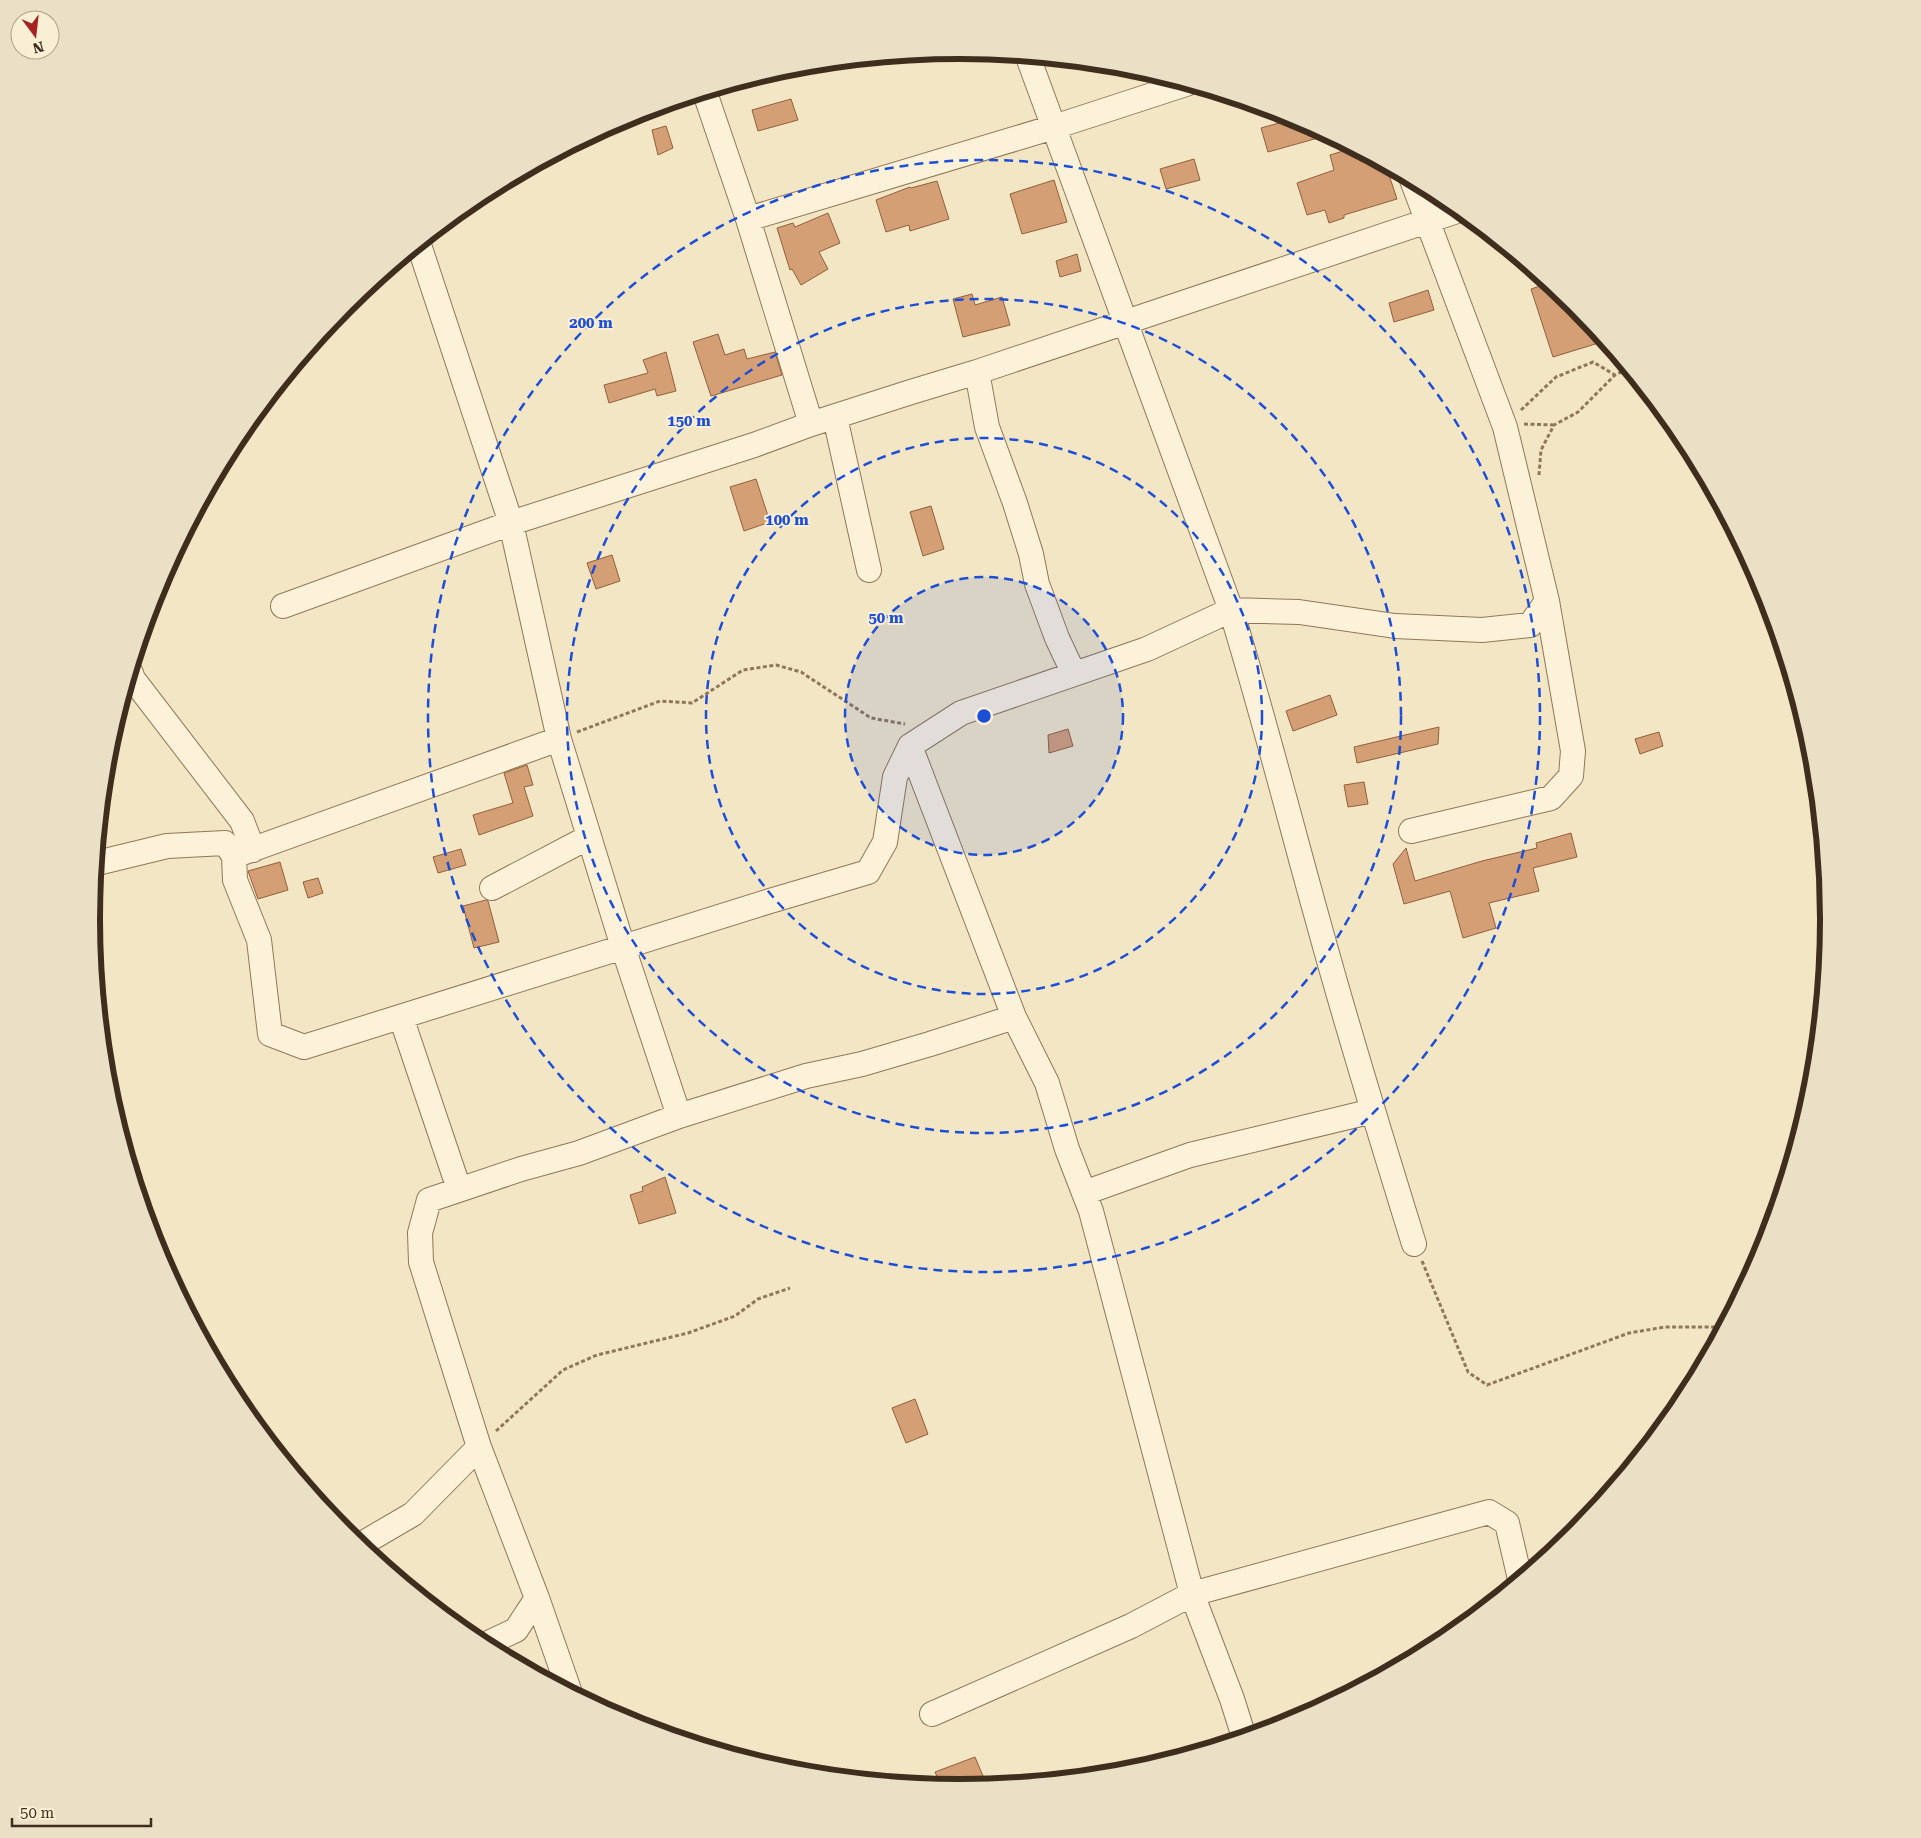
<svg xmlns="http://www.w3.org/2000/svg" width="1921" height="1838" font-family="'Roboto Serif',serif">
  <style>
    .building { fill: #d59f76; stroke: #925f3b }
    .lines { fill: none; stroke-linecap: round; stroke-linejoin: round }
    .minor-casing { stroke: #907758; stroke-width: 26 }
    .path { stroke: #907758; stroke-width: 3; stroke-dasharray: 4 2.5; stroke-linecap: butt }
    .minor { stroke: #fcf2d9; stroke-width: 24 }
    .ring { fill: none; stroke: #1d4ed8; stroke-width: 2.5; stroke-dasharray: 9 6 }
    .rim { fill: none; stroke: #3f2e1d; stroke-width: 6 }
    .centre { fill: #1d4ed8; stroke: #f9efd5; stroke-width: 2.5 }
    .ring-label { font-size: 15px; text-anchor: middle; font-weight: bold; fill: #1d4ed8; stroke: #f9efd5; stroke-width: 4; stroke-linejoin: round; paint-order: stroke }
  </style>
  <rect width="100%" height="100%" fill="#f3e6c4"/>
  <path class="building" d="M791,99L798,120L758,131L752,110Z
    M1297,118L1314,127L1318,138L1268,152L1261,128Z
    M666,126L673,148L658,155L652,130Z
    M1353,148L1386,166L1397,199L1344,215V218L1329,223L1325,210L1307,215L1297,183L1334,170L1330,155Z
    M1194,159L1200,180L1166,189L1160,169Z
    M1054,180L1067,222L1022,234L1010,194Z
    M937,181L949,219L910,231L909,225L886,232L876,200L910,187L911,188Z
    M828,213L840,243L819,252L828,269L801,285L792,269L790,270L777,228L793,223L795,227Z
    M1077,254L1081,271L1060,277L1056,261Z
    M1549,283L1575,305L1605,341L1553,357L1531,289Z
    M1428,290L1434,310L1394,322L1389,303Z
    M972,294L975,305L1002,297L1010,325L963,337L953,299Z
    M718,334L725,355L744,349L747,359L775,352L782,375L711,396L693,342Z
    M666,352L676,391L657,396L655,389L609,403L604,385L648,373L643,360Z
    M756,479L770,522L744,531L730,487Z
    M931,506L944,549L923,556L910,512Z
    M612,555L620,581L596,589L587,563Z
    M1330,695L1337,715L1293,731L1286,711Z
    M1439,727L1438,744L1357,763L1354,747Z
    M1068,729L1073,746L1049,753L1048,735Z
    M1659,732L1663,746L1640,754L1635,739Z
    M527,765L533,785L524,787L533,816L479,835L473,815L513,803L504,773Z
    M1364,782L1368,804L1348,807L1344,785Z
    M1571,833L1577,857L1533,868L1539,891L1489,903L1496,928L1463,938L1450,891L1404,904L1393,864L1406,848L1415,881L1482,861L1537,848L1536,843Z
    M461,849L466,865L438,873L433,857Z
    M280,862L288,890L258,899L248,871Z
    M318,878L323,893L308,898L303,882Z
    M486,900L488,901L499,942L474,948L463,906Z
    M665,1177L676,1213L639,1224L630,1195L643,1191L642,1187Z
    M915,1399L928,1434L906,1443L892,1408Z
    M975,1757L983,1776L953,1787L941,1786L935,1772Z"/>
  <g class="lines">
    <g class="minor-casing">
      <path id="minor" d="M1028,57L1231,610C1264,717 1291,825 1321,932C1350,1037 1382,1141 1414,1244
        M705,93L748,219L811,424
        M748,219L1054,127L1186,84
        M419,245L511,523L559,739L623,947L679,1116
        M977,372L987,427L1015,503L1031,554L1037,584L1057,638L1074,674
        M835,417L869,570
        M283,606L511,523L754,445L811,424L911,392L977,372L1460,210
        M131,673L133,679L242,821L253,850
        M559,739L234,856L235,880L259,940L270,1034L304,1047L770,901L868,872L885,842L895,777L910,746L961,713L1147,649L1231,610L1299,612L1395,626L1482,630L1530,625L1547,601
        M910,746L1014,1017L1047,1083L1067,1149L1091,1211L1192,1594L1232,1699L1244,1737
        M1411,831L1551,798L1571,776L1573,751L1547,601L1505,427L1412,180
        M97,863L167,846L225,843L234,856
        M492,888L589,837
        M401,1017L459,1189
        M1084,1193L1190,1155L1373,1111
        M360,1545L413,1514L479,1447
        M484,1645L516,1630L537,1598
        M569,1690L537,1598L479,1447L421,1262L420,1233L429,1200L521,1169L579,1153L679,1116L806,1076L862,1064L930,1044L1014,1017
        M932,1714L1131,1626L1192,1594L1489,1512L1507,1523L1520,1579"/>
    </g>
    <path class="path" d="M1521,410L1556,377L1593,362L1615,375
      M1524,424L1554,425
      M1539,475L1541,450L1554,425L1578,412L1615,375L1628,369
      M577,732L660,701L692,703L743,670L776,665L801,672L871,718L905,724
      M1422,1261L1468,1372L1487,1385L1629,1333L1665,1327H1723
      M496,1431L563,1370L597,1355L688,1333L735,1316L758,1299L790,1288"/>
    <use href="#minor" class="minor"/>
  </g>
  <circle cx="984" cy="716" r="139" fill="#1d4ed8" fill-opacity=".12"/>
  <g class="ring">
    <circle cx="984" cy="716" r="139"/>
    <circle cx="984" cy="716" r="278"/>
    <circle cx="984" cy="716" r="417"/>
    <circle cx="984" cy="716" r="556"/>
  </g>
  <path d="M0 0H1921V1838H0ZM100 919a860 860 0 1 1 1720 0a860 860 0 1 1-1720 0Z" fill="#eae0c6" fill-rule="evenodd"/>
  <path class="rim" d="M100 919a860 860 0 1 1 1720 0a860 860 0 1 1-1720 0Z"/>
  <circle cx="984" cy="716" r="8" class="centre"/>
  <g class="ring-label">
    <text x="591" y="328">200 m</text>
    <text x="689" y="426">150 m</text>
    <text x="787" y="525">100 m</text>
    <text x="886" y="623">50 m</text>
  </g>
  <g transform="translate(35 35) rotate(165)"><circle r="24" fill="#f9efd5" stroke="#afa28b"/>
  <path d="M0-4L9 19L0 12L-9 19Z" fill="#a72121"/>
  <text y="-8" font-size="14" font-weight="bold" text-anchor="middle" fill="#3f2e1d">N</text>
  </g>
  <path d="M12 1818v8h139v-8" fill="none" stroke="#3f2e1d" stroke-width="2.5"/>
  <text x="20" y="1818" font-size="15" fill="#3f2e1d" stroke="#f9efd5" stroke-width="4" paint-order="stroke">50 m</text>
</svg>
